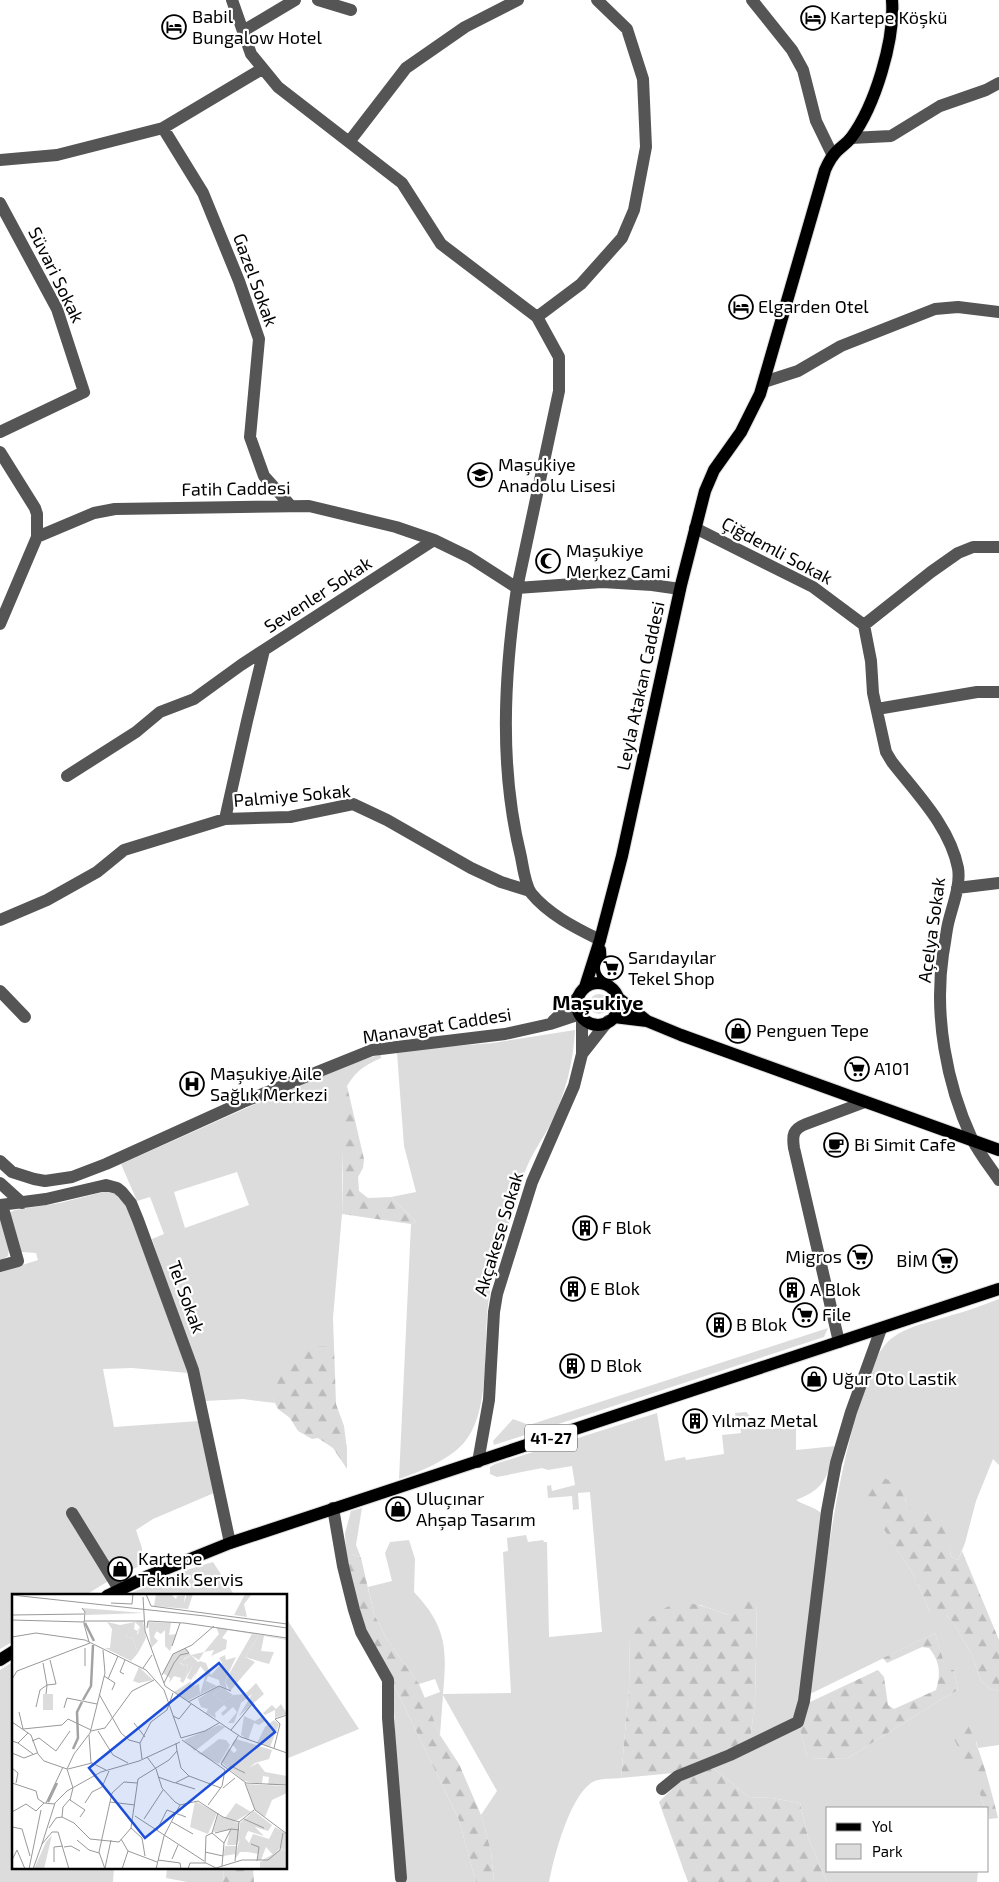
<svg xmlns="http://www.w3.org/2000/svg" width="999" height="1882" font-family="'Exo 2',sans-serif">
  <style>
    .green { fill: #dcdcdc; fill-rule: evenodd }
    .forest { fill: url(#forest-firs) }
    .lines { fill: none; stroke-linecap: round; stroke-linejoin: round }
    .major-casing { stroke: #dbdbdb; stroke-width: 14 }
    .minor { stroke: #555; stroke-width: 12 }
    .major { stroke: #000; stroke-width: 12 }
    .labels { text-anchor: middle; stroke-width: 4.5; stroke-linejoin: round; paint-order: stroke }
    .shield { fill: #fff; stroke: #4c4c4c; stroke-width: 1 }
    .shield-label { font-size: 16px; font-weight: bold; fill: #000 }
    .poi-label { font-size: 18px; fill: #000; stroke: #fff; text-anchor: start }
    .street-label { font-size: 18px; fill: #000; stroke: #fff }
    .quarter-label { font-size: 20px; font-weight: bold; fill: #000; stroke: #fff }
    .inset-river { fill: none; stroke: #a3a3a3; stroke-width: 2.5 }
    .inset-road { fill: none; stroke: #999; stroke-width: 1 }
    .view { fill: #1d4ed8; fill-opacity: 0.15; stroke: #1d4ed8; stroke-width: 2.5 }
    .inset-edge { fill: none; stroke: #000; stroke-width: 2.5 }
  </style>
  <defs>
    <pattern id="forest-firs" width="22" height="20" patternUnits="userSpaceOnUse" patternTransform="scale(1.25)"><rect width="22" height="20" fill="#dcdcdc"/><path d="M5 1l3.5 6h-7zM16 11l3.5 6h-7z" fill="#bbb"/></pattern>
  </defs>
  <rect width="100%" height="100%" fill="#fff"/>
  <path class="green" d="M589 1004a10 10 0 1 1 20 0a10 10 0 1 1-20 0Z
    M575,1030C573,1065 566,1091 551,1123C541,1143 524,1163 522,1186C510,1222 494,1260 489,1298C482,1341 493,1413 462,1445C445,1462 421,1471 399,1479L411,1224L416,1222L391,1197L416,1192L404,1146L397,1053L428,1048L493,1043Z
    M381,1054V1058C364,1066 357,1070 347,1086L343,1085L342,1214L333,1318L334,1346H305L273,1399L275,1403L243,1399L205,1401L152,1239L164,1234L150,1197L137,1201L121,1164L327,1072ZM237,1172L249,1205L185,1228L174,1192Z
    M107,1191L117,1193L128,1209L188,1373L132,1368L103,1369L114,1427L199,1421L214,1493L153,1519L136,1530L142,1548V1565L115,1577L84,1596H14V1641L0,1649V1272L38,1260L36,1253L21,1252L9,1213L15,1210L60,1203Z
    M0,1216L9,1249L8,1256L0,1261Z
    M999,1299V1465L993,1459L976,1501L965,1543L958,1560L951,1556L949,1545L950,1531L927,1512L916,1515L909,1510L905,1498L891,1540L915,1577L930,1613L946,1615L953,1622L972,1655L981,1681L990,1689L999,1691V1745L978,1748L976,1741L980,1794L985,1808H828V1871H978L977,1882H827L808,1837L800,1803L772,1798L749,1797L713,1768L799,1727L808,1759L848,1758L937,1702L958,1690L954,1670H946L935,1633L810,1694C822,1598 831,1502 858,1409C865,1387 873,1353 892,1338C909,1325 932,1322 952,1315C968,1311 983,1305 999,1299Z
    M828,1328L824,1337L494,1445L493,1441L513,1419L529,1425Z
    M746,1412L762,1429L796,1428V1450L836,1446C827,1476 827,1488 796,1500C805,1506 814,1506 822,1514L798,1708L793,1719L750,1741L755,1701L757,1601L729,1615L700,1605L630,1634L629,1687L621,1778C612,1779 597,1778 591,1783C569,1799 554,1856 549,1882H494L491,1851L481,1815L497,1791L443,1695L440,1735L424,1698L440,1692L435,1679L419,1684L386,1638L374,1614L368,1587L392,1581L385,1553L390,1542L409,1540L415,1559L414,1592C447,1627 447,1649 443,1694L511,1693L503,1552L508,1551L507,1538L526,1535L528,1542L543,1540L544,1542H547L549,1637L602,1632L590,1492L578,1493L579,1509L573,1510L572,1496L548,1498L547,1486L551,1485L552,1491L575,1485L572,1466L548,1470L542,1468L497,1477L490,1474V1467L495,1464L657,1413L665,1461L685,1457L686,1460L724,1454L722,1435L741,1433L739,1419H736L735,1413Z
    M362,1508L356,1545L361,1558L352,1554H346L345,1533L351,1511Z
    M213,1562L235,1596H124L180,1572Z
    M286,1618L359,1729L286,1759Z
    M14,1661V1868H114L113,1882H0V1670Z
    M393,1683L459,1820L476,1882H401Z
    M167,1868H224L223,1882H187L166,1878Z"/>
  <path class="forest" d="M343,1084L347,1086L364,1159L363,1168L358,1177L359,1191L368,1198L391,1197L416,1222L411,1224L342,1214L343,1175L340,1095Z
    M305,1346H334L336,1404L344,1426L347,1450V1469L333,1448L318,1438L312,1439L298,1431L290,1418L278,1409L273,1399L282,1365L288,1355Z
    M883,1478C887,1479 892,1481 895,1483C905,1492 905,1507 916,1514L927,1512H940C944,1517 949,1524 950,1530C952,1539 948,1545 951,1556L958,1560L962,1551L999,1640V1691L990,1689L981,1681L972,1655L953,1622L946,1615L935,1618L930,1613L915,1577L861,1494L873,1480Z
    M346,1554H352L361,1558L374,1614L386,1638L419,1684L440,1735L459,1764L481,1815L491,1851L494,1882H476L459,1820L393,1683L363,1628Z
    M742,1599L757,1601L755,1701L750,1741L674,1773L621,1778L629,1687L630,1634C645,1623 661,1606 680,1603C693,1601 716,1611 729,1615Z
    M935,1633L946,1669L954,1670L958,1690L937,1702L848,1758L808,1759L799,1727L808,1703L878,1670L884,1677L888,1705L894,1709L936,1690C941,1674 940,1661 929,1648L922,1647L887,1663L883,1658Z
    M956,1722L967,1723C982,1753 990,1786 998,1818L989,1819L988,1808H985L980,1794L948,1726Z
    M713,1768L749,1797L772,1798L800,1803L808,1837L827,1882H688L659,1802L680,1781Z
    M224,1868H253L254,1882H223Z"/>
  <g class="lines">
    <g class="major-casing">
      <path id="major" d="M600,950L601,968L605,984
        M577 1004a21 21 0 1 1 42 0a21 21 0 1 1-42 0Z
        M585,987L600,940L622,856L681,585L705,491L714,470L741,432L760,394L825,170C828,163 832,156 837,151C842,146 847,143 851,138C875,106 895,40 892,0
        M617,997L647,1021L681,1035L999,1150
        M614,1017L647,1021
        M107,1596L148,1576L230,1543L999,1289
        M0,1660L14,1651"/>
    </g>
    <path class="minor" d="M232,0L251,54L278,87L402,183L441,244L537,317L559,357V391L517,588C504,677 499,768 521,857C523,867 525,884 531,893C549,915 576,928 600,940
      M318,0L351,10
      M752,0L792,50L803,70L816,121L833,156
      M243,31L295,0
      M163,128L203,193L239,281L259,339L250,437L264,476L291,506
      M851,138L891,136L940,106L986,90L999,83
      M349,142L406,68L465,27L518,0
      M0,160L57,155L163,128L262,69
      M0,203L57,309L84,392L0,432
      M537,317L581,284L622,238L634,210L646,147L643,79L627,29L597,0
      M764,382L798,371L841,346L935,309L958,307L999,312
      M0,452L35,508L37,514V537
      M695,528L813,587L864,625
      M0,624L37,537L94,513L115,509L309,506L396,527L434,540L469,557L517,588L602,582L652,585L680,589
      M864,625L871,661L873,693L886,752L892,762C917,794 950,827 958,868C961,886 952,906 948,924C946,933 945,944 943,954C934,1015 946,1083 972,1139C979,1153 990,1167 999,1180
      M864,625L931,572L958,553L973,547H999
      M877,709L977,692H999
      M67,776L136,732L160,712L194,699L241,665L264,650
      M225,819L247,721L264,650L434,540
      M957,888L999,883
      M0,920L47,900L97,872L124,850L225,819L290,817L353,804L387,820L471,868L501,882L530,891
      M0,991L25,1017
      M553,1021L578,997
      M582,1054L608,1021
      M0,1161L12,1172L34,1179L45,1181L72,1177L106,1164L243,1102L372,1050L505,1034L550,1024L580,1014
      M0,1183L22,1203
      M0,1205L46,1199L106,1185L117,1188L122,1192L131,1203L138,1220L193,1370L230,1543
      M0,1266L18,1261L2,1205
      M839,1342L794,1148C792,1135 793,1129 806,1124L865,1102
      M478,1462L489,1400L494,1312L497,1294L532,1182L574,1086L582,1054V1017
      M333,1508L343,1566L354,1610L361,1632L388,1680V1718L401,1878
      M72,1513L119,1589
      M662,1789L678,1776L730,1755L798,1722L804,1701L827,1511L836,1463L851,1412L881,1329"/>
    <use href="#major" class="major"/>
  </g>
  <defs>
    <g id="hotel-ring" transform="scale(1.25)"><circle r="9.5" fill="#fff" stroke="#000" stroke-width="1.5"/><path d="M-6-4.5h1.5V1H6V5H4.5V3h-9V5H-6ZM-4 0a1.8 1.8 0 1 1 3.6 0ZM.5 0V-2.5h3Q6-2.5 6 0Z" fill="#000"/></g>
    <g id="school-ring" transform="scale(1.25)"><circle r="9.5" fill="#fff" stroke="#000" stroke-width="1.5"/><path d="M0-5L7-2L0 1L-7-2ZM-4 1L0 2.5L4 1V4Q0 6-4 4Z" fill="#000"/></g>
    <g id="mosque-ring" transform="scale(1.25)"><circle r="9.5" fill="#fff" stroke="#000" stroke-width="1.5"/><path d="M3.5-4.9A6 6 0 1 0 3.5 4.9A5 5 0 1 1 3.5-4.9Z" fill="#000"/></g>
    <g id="supermarket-ring" transform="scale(1.25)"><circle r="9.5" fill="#fff" stroke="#000" stroke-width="1.5"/><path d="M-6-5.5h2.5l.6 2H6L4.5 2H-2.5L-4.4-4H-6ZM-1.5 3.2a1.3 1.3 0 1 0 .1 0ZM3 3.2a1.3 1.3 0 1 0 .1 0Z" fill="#000"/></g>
    <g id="shop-ring" transform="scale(1.25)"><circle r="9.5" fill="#fff" stroke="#000" stroke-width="1.5"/><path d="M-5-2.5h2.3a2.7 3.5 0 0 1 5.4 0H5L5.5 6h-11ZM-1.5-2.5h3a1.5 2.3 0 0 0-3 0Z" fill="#000"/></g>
    <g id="hospital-ring" transform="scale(1.25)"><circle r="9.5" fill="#fff" stroke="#000" stroke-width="1.5"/><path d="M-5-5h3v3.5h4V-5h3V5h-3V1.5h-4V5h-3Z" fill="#000"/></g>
    <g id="cafe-ring" transform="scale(1.25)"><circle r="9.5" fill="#fff" stroke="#000" stroke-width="1.5"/><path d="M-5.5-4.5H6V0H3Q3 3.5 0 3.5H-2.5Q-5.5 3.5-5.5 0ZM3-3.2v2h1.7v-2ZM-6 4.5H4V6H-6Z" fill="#000"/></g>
    <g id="building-ring" transform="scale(1.25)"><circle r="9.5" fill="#fff" stroke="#000" stroke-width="1.5"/><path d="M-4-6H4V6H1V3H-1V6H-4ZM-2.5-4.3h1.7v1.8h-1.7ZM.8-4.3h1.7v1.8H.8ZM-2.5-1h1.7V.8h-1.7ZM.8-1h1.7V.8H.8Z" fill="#000"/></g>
  </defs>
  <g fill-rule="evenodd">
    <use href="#hotel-ring" x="813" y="18"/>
    <use href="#hotel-ring" x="174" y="27"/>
    <use href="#hotel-ring" x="741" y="307"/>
    <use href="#school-ring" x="480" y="475"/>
    <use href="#mosque-ring" x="548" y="561"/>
    <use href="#supermarket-ring" x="611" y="968"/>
    <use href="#shop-ring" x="738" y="1031"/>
    <use href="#supermarket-ring" x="857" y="1069"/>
    <use href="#hospital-ring" x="192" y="1084"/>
    <use href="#cafe-ring" x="836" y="1145"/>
    <use href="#building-ring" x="585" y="1228"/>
    <use href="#supermarket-ring" x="860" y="1257"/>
    <use href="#supermarket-ring" x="945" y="1261"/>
    <use href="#building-ring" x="573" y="1289"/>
    <use href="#building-ring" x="792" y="1290"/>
    <use href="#supermarket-ring" x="805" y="1315"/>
    <use href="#building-ring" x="719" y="1325"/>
    <use href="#building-ring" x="572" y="1366"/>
    <use href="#shop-ring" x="814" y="1379"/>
    <use href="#building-ring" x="695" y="1421"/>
    <use href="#shop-ring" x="398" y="1509"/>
    <use href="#shop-ring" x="120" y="1569"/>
  </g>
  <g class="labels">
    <rect class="shield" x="525" y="1424.5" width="52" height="27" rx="4"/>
    <g class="shield-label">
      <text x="551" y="1444">41-27</text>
    </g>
    <g class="poi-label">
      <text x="192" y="23">Babil<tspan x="192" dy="21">Bungalow Hotel</tspan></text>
      <text x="830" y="24">Kartepe Köşkü</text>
      <text x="758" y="313">Elgarden Otel</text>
      <text x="498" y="471">Maşukiye<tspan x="498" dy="21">Anadolu Lisesi</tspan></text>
      <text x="566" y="557">Maşukiye<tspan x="566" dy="21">Merkez Cami</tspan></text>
      <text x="628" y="964">Sarıdayılar<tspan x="628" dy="21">Tekel Shop</tspan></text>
      <text x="756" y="1037">Penguen Tepe</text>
      <text x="874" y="1075">A101</text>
      <text x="210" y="1080">Maşukiye Aile<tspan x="210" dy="21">Sağlık Merkezi</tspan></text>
      <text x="854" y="1151">Bi Simit Cafe</text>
      <text x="602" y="1234">F Blok</text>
      <text x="842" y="1263" text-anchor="end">Migros</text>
      <text x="928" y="1267" text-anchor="end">BİM</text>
      <text x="590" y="1295">E Blok</text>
      <text x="810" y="1296">A Blok</text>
      <text x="822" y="1321">File</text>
      <text x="736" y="1331">B Blok</text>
      <text x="590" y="1372">D Blok</text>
      <text x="832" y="1385">Uğur Oto Lastik</text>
      <text x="712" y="1427">Yılmaz Metal</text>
      <text x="416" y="1505">Uluçınar<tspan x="416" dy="21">Ahşap Tasarım</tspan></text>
      <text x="138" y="1565">Kartepe<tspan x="138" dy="21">Teknik Servis</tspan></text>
    </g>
    <g class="street-label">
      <text transform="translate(56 275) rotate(64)" y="6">Süvari Sokak</text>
      <text transform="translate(255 280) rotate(70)" y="6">Gazel Sokak</text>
      <text transform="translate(236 489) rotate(-1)" y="6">Fatih Caddesi</text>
      <text transform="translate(777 551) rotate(28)" y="6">Çiğdemli Sokak</text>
      <text transform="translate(318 595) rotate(-33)" y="6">Sevenler Sokak</text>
      <text transform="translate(641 686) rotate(-78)" y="6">Leyla Atakan Caddesi</text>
      <text transform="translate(292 796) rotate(-5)" y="6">Palmiye Sokak</text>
      <text transform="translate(932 930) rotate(-82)" y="6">Açelya Sokak</text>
      <text transform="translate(437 1026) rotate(-9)" y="6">Manavgat Caddesi</text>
      <text transform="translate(499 1234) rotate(-73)" y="6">Akçakese Sokak</text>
      <text transform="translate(186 1297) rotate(70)" y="6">Tel Sokak</text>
    </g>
    <g class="quarter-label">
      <text x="598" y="1010">Maşukiye</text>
    </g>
  </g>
  <g transform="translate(12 1594)">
    <rect width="275" height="275" fill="#fff"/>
    <path d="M144,0H159L164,5L165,2L173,1L172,9L175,0H181L176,15L142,12ZM95,28L108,31L123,28L122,35L125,37L128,33L124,42H114L121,45L126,59L119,67L93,54H98L100,35ZM136,28L158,29L144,38L142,43L146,47L139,54ZM204,33L275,45V46L252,42L249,57L262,58L257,70L233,63L247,41L216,36L210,44L215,46L214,55L199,62L202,56L192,58L187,66L179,61L173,64L168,69L172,72L176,70L174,82L168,87L169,84L162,82L157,89L158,84L151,79L161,60L173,54L179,61L192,58L207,40ZM213,61L214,66L224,63L213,87L215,95L208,91L207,86L196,82L194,87L205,92L175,107L162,98L179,87L178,93L187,90L188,100L194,79L188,72L179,86L175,84L180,73L188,67L194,69L199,81L210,69L207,64ZM244,89L252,100L227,122L240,100L229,109L222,129H216L225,118L221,113L211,122L209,119L215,114L212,111L203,119L204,124L194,119L196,115L189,113L187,108L186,105L206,92L211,94L201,101L211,108L221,101L233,100ZM31,100H41V116H31ZM269,110L275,120L263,124V116L253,121L251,119L260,111L264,115ZM232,122L243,127L251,122L253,127L247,131L242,129L236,146L229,141ZM262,126L267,130L258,153L245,149L253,133ZM207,131L213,133L183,157L172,146ZM207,145L214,146L218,151L207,170L184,158L189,159ZM224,145L260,156L257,165L243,169L238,173L246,169L253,178L275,182V191H256L257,183L251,182L250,190L232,187L209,168L217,154L222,159L225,156L220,150ZM234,190L275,192V199L260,206L253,223L243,216ZM183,207L205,219L196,240L178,233ZM224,209L239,218L222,228L227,229V239L228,229L232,225L246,230L233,225L242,217L260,231L256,237L243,233L252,242L236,237L233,244L237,249L241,240L257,245L263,233L275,240V257L268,254L261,261L254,253L249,266H246V260L236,258H228L224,264V260L211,262L213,252H224V259L228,244L225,251H215L218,236L201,238L206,221L213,224Z" fill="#dcdcdc"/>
    <path d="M233,0H240L232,10L235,23L222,21ZM70,14L132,19L74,21ZM131,27L134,44L126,59L121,45L114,42L126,40L128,33L123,28ZM154,29H159L157,41L164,40L158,57L153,52V36L149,40L143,36ZM240,40L247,41L233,63L243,68L218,97L213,87ZM179,61L189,71L180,88L187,71L180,73L171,89L168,87L174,82L176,70L172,72L168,68ZM211,94L221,101L211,108L201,101ZM40,241L32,275H22L34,248ZM269,255L275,257V275H248V268Z" fill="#dcdcdc"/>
    <path d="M127,73L141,86L127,89L121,87Z" fill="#dcdcdc"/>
    <path class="inset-river" d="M73,29L82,47M71,106L79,92L81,51M61,155L66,144L65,118L70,108M36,208L45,189"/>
    <path class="inset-road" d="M134,0L139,12L275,30M0,1L193,22L275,34M131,3L133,37L153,92L229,143L275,159M99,9L120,10L121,0M70,14L73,18L72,30L77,48M0,21L72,20M0,26L72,28M72,27H133M135,34L136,27L172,29L275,44M0,43L24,39L73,46L134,76L152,96L169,144M160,52L168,29M73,72V54M131,74L140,61M112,80L108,78L113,66M150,81L161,60L180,51L202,32M92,82L103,89L100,96M0,85L5,77L78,49M96,85L106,62M152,89L162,69L168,61L177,59L173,54M34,100L35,91L44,90L38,66M87,100L109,139L117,146L128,149M176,108L207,92L219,97M24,113L28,96L35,91L31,69M52,114L55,104L85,110M7,118L11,135L50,131L56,125L79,136M161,122L167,125L179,110M0,128L19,141L26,160L32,167L55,175M122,129L133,143M219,136L240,110M79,137L93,134L120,97L142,86M86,137L101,161L116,169M77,141L79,169M226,142L209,170L234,189L275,191M169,144L193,137L207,129M170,146L213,176L210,192L196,211M0,147L6,149L16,139M20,147L27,144L44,157L58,137M6,149L21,160M128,149L139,128L155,116L161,99M128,149L130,165M262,154L268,130L263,125L275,121M165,157L169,174L177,182L209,194M0,159L12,164L25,159M135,163L144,175L150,194L163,208L168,211L186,207L211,223L227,228M0,174L6,179L4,189M56,175L80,169L94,176M216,176L219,172L233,179M146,183L163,189L177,182M0,189L24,197L26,205L32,209M164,189L183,195M233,189L243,216L275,240M61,194L55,175L62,160L78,139L93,79L91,56M61,194L58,206L73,216L68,223M211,194L223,184M98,208L123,211M34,209L51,173M73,209L80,198L90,193L97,177M0,218L14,210L24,217L32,209L43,210M123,222L192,267M50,223L51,213L58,205M132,225L151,196M232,225L252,234M160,228L181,240M227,228L242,216M0,233L10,235L18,262M37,234L44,224L50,223L62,229L78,245L107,248L119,234M119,234L126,185L157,166L165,157L164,149M119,234L130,244L133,262M145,236L155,216L174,223M200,239L212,249L210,272M203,239L219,235M109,245L116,257L110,275M65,246L77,256L87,259M212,249L219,235L227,236M30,250L43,209L55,197L89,178L127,167L168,148M30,250L40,238H46L57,275M239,250L247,253L245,267M52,253L59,252L68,257M116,257L145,268M193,258L211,262M160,265L166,251M0,266L5,256L13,275M146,266L168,269L169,275M223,267L227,228M42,268V253L51,252M193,269L194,242L200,239L206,219M194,269L204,274L230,266H256L268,256L271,239M93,274L99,246M17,275L29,216M21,275L30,250M93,275L87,258L100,199L112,188L125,189M144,275L152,242L168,211M176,275L178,269H194"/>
    <path class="view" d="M207,69L263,138L133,244L77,174Z"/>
    <rect width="275" height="275" class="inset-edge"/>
  </g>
  <rect x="826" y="1807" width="162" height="65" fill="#ffffff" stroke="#999999"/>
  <rect x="836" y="1823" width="25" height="8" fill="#000000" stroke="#999999"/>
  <text x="872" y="1832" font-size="15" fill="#000000">Yol</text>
  <rect x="836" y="1844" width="25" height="15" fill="#dcdcdc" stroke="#999999"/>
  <text x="872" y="1857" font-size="15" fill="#000000">Park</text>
</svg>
